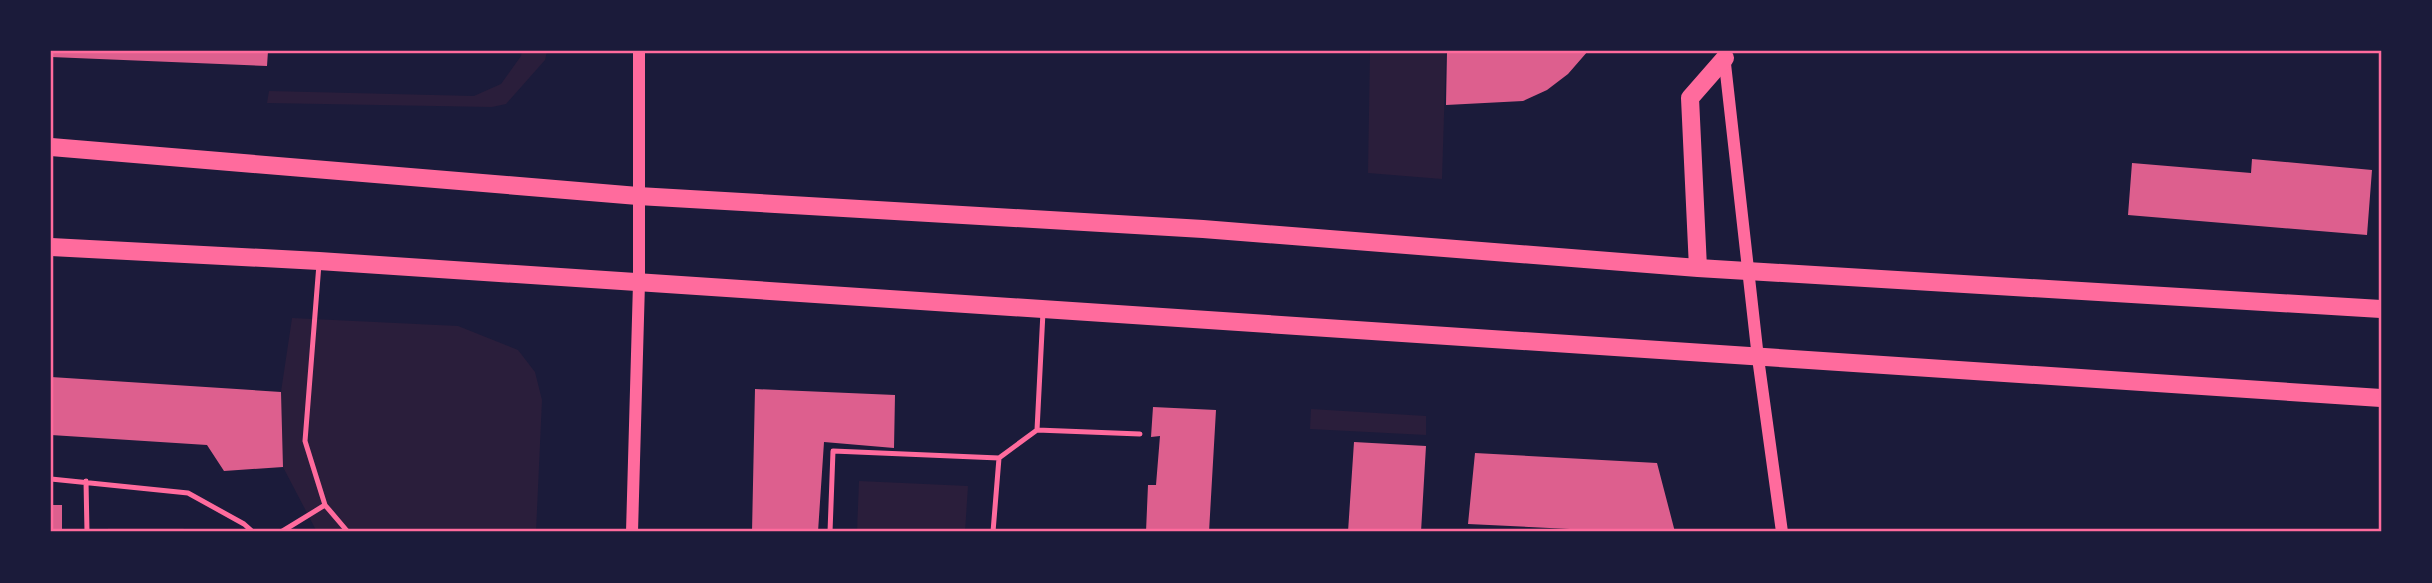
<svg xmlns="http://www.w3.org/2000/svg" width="2432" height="583" font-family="Arial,sans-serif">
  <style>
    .green { fill: #2a1e3b }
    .building { fill: #dd5f8e }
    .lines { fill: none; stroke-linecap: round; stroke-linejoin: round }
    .service { stroke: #ff6b9d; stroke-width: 5 }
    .tertiary { stroke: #ff6b9d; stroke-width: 12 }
    .primary { stroke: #ff6b9d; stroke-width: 18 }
    .neatline { fill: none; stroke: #ff6b9d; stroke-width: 2.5 }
  </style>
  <rect width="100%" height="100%" fill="#1b1b3a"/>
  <path class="green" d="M522,51H547L545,60L506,104L492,107L267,103L269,91L474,96L501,84L521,56Z
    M1370,51H1446L1442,179L1368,173Z
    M292,318L458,326L518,350L535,372L542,400L536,532H317L283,467L281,392Z
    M1311,409L1426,416V435L1310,429Z
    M859,481L968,486L965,532H857Z
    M108,528H183L188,532H108Z"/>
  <path class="building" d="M51,51H268L267,66L51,57Z
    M1447,51H1588L1568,74L1547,90L1523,101L1446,105Z
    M2252,159L2372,170L2367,235L2128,215L2132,163L2251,173Z
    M51,377L281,392L283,467L224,471L207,445L51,435Z
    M755,389L895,395L894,448L824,442L818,532H752Z
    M1153,407L1216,410L1209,532H1146L1148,485H1156L1160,436L1151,437Z
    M1354,442L1426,446L1421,532H1348Z
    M1475,453L1657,463L1675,532H1590V530L1468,524Z
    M51,505H62V532H51Z"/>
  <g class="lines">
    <path class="service" d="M319,264L305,441L325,505L348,532
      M1037,430L1043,312
      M51,479L188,493L244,524L253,532
      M86,481L87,532
      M281,532L325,505
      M830,532L833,451L999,458L1037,430L1140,434
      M993,532L999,458"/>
    <path class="tertiary" d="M1724,55L1758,358L1782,532
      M632,532L639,283V51"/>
    <path class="primary" d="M51,147L638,196L1203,229L1698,268L2381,309
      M51,247L319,261L2381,398
      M1698,268L1690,98L1725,58"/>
  </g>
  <rect width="2432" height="583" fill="none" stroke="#1b1b3a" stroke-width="105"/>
  <rect x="52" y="52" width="2328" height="478" class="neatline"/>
</svg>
